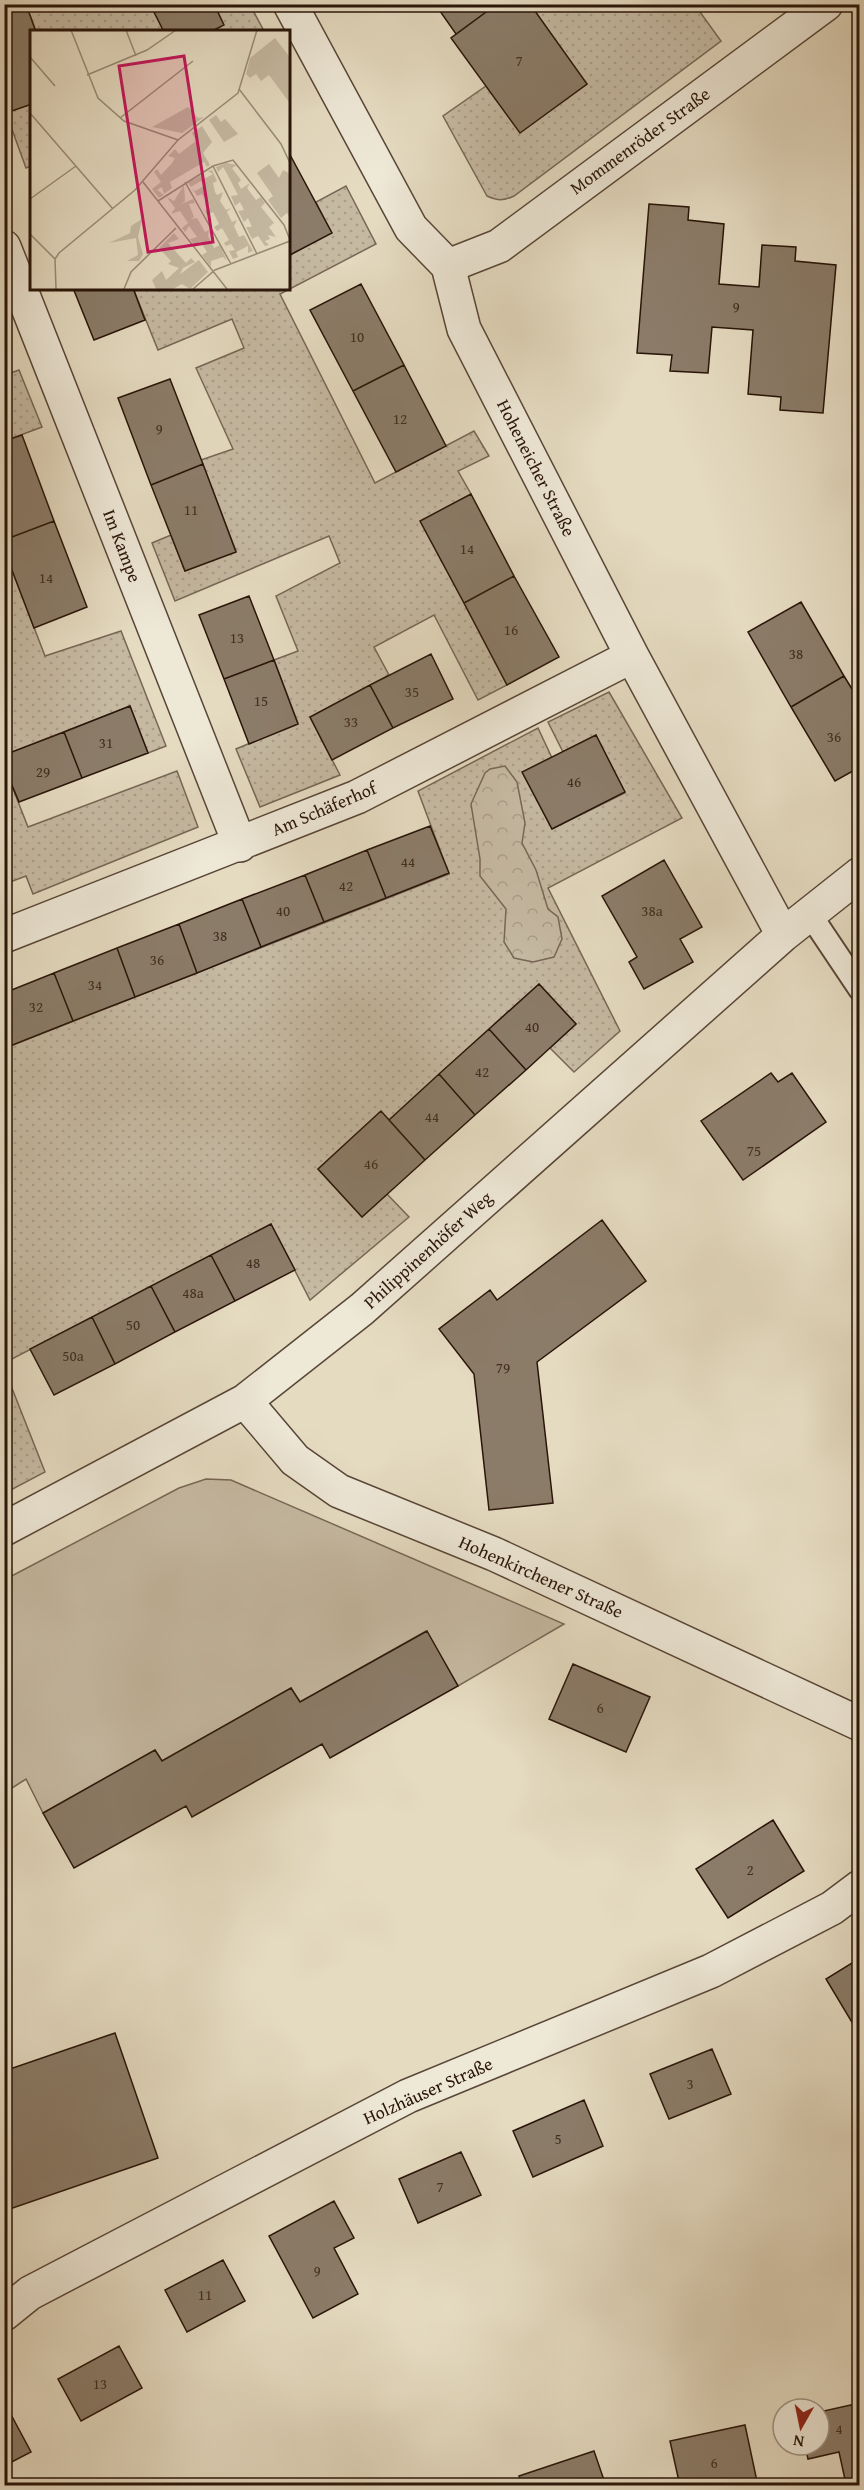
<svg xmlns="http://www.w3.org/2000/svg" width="864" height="2490" font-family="'Gentium Book Plus',serif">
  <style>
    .grass { fill: url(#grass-dots); stroke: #776756; stroke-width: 1.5 }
    .forest { fill: url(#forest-crowns); stroke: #776756; stroke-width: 1.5 }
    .park { fill: #c5b9a2; stroke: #776756; stroke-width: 1.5 }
    .building { fill: #8b7c69; stroke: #291509; stroke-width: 1.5 }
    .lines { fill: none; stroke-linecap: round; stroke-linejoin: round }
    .lane-casing { stroke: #584637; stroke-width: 26 }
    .street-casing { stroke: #584637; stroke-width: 36 }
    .lane { stroke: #eee8d7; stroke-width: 22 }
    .street { stroke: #eee8d7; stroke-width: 33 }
    .labels { text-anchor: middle; stroke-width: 4.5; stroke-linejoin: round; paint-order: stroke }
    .number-label { font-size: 15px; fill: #422f21 }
    .street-label { font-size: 18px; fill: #291509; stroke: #eee8d7 }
    .inset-road { fill: none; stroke: #9a8c77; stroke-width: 1.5 }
    .view { fill: #c2185b; fill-opacity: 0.15; stroke: #c2185b; stroke-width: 3 }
    .inset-edge { fill: none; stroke: #291509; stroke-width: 3 }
  </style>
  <defs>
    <pattern id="grass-dots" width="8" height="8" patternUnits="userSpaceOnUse" patternTransform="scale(1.5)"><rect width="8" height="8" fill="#c5b9a2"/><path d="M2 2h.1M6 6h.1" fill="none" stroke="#a99e8a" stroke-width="1.8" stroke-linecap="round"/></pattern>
    <pattern id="forest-crowns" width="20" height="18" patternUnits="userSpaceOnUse" patternTransform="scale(1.5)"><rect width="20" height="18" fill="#c5b9a2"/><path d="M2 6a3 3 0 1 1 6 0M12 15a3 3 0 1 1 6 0" fill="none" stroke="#a99e8a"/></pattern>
  </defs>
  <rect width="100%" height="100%" fill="#e5dbc1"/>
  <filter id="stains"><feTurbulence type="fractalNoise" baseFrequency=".00333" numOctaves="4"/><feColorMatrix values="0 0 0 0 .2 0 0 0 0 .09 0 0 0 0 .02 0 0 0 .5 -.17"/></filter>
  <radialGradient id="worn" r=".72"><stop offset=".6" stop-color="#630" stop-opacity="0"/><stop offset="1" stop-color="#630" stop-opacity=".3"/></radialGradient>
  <path class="grass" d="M214,4L250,5L264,31L210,32Z
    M26,5H150L164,31H36Z
    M530,5H695L721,41L514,196C503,201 498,201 487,196L443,116L486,86L520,132L587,84Z
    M31,104V166L26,168L6,113Z
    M346,186L376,244L280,294L375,483L474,431L489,456L458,471L471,494L421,521L507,685L478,700L434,615L374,647L389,675L310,717L340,775L260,807L236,749L298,723L274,660L298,651L276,596L340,563L329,536L175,601L152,543L171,535L185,571L236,551L201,460L233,449L196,368L244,348L232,319L158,350L133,288H288V256L331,233L316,202Z
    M19,370L42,427L5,441V375Z
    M4,549L45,656L121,631L166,746L148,753L130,706L5,755Z
    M609,692L682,818L548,888L620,1031L574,1072L550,1048L576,1024L539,984L389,1120L380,1112L318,1169L362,1217L387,1194L409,1217L310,1300L271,1224L12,1359L5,1341V1048L449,874L418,791L538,728L552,758L523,773L552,829L625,793L596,735L563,752L548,722Z
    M4,766L28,827L177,771L198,827L33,894L26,876L5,884Z
    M4,1368L45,1472L5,1493H4Z"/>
  <path class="forest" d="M505,766L517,782L525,823L522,843L536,870L548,909L558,917L562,939L554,957L533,962L514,958L504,942L506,909L480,876V859L471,804L485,773L490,769Z"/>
  <path class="park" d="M206,1479L231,1480L564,1624L458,1686L426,1631L300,1702L291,1688L162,1761L155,1750L43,1813L26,1779L9,1790L5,1789L4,1580L179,1488Z"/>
  <path class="building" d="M4,4H26L27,7L4,15Z
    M150,4H214L224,25L210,32H164Z
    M435,4H497L456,34Z
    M497,4H530L587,84L520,133L451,38Z
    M27,7L36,32H32V104L6,113L4,15Z
    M288,151L332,233L288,256Z
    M649,204L689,207L688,220L724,224L719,284L759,287L762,245L796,247L795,261L836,265L823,413L780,410L781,397L748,394L753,330L712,327L708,373L670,371L672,355L637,353Z
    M361,284L404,365L353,391L310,310Z
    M73,288H133L145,320L94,340Z
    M404,365L446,446L396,472L353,391Z
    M170,379L203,464L151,485L118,398Z
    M22,435L54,521L4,540V441Z
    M203,464L236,552L185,571L151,485Z
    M471,494L514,576L464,603L420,521Z
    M54,521L87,607L34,628L4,549V540Z
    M514,576L559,657L507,685L464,603Z
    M249,596L274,660L224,679L199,615Z
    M801,602L844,676L791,707L748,632Z
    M431,654L453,699L393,728L370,685Z
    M274,660L298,724L249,744L224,679Z
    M844,676L860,702V767L835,781L791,707Z
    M370,685L393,728L332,760L310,717Z
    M130,706L148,753L82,778L64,732Z
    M64,732L82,778L19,802L4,766V755Z
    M596,735L625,792L552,829L522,772Z
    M430,826L449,873L386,898L367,850Z
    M367,850L386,898L324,922L305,875Z
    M664,860L702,927L680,939L693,962L644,989L629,962L637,957L602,896Z
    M305,875L324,922L261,947L242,899Z
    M242,899L261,947L197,973L179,924Z
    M179,924L197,973L135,997L117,948Z
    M117,948L135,997L73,1021L54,973Z
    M54,973L73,1021L10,1046L4,1032V993Z
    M539,984L576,1024L526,1070L489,1029Z
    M489,1029L526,1070L475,1115L439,1074Z
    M771,1073L778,1082L792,1073L826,1122L743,1180L701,1121Z
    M439,1074L475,1115L425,1160L389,1120Z
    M381,1111L425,1160L362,1217L318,1169Z
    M602,1220L646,1281L537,1362L553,1503L489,1510L474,1374L439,1329L490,1290L497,1300Z
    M271,1224L295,1270L235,1301L211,1255Z
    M211,1255L235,1301L175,1332L151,1286Z
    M151,1286L175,1332L115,1364L92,1317Z
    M92,1317L115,1364L54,1395L30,1349Z
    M427,1631L458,1686L330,1758L322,1744L192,1817L186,1806L74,1868L43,1813L155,1750L162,1761L291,1688L300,1702Z
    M573,1664L650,1697L626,1752L549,1719Z
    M773,1820L804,1871L728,1918L696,1869Z
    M860,1958V2020L853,2024L826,1979Z
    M115,2033L158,2158L4,2211V2071Z
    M712,2049L731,2094L669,2119L650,2074Z
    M584,2100L603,2146L533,2177L513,2131Z
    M461,2152L481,2195L418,2223L399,2179Z
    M334,2201L354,2238L334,2248L358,2294L313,2318L269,2236Z
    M223,2260L245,2301L187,2332L165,2290Z
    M119,2346L142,2388L81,2421L58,2379Z
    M860,2403V2481L846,2484L839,2452L808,2459L805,2445H819V2412Z
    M8,2409L31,2452L4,2466V2411Z
    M745,2425L758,2486H680L670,2441Z
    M594,2451L606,2486H523L519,2476Z"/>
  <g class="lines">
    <g class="lane-casing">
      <path id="lane" d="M809,913L860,989"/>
    </g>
    <g class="street-casing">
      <path id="street" d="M290,4L411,228L448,266L464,329L632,656L783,935
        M4,247L240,845
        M448,266L499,246L826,4
        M4,936L357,797L632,656
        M245,1401L295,1460L339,1491L494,1554L860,1724
        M4,1529L245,1401L362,1309L783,935L860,874
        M4,2314L30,2293L408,2096L711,1971L832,1908L860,1887"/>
    </g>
    <use href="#lane" class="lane"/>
    <use href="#street" class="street"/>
  </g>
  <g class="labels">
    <g class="number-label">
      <text x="519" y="66">7</text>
      <text x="736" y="312">9</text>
      <text x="357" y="342">10</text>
      <text x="400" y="424">12</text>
      <text x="159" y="434">9</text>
      <text x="191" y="515">11</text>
      <text x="467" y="554">14</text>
      <text x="46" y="583">14</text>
      <text x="511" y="635">16</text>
      <text x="237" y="643">13</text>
      <text x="796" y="659">38</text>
      <text x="412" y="697">35</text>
      <text x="261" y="706">15</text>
      <text x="351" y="727">33</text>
      <text x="834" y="742">36</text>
      <text x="106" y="748">31</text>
      <text x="43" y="777">29</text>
      <text x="574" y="787">46</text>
      <text x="408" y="867">44</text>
      <text x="346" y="891">42</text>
      <text x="283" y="916">40</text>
      <text x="652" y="916">38a</text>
      <text x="220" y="941">38</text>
      <text x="157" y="965">36</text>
      <text x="95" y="990">34</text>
      <text x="36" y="1012">32</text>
      <text x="532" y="1032">40</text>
      <text x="482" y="1077">42</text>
      <text x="432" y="1122">44</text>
      <text x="754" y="1156">75</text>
      <text x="371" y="1169">46</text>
      <text x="253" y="1268">48</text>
      <text x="193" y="1298">48a</text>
      <text x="133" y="1330">50</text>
      <text x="73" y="1361">50a</text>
      <text x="503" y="1373">79</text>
      <text x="600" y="1713">6</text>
      <text x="750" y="1875">2</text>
      <text x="690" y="2089">3</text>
      <text x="558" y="2144">5</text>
      <text x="440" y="2192">7</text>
      <text x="317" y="2276">9</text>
      <text x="205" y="2300">11</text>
      <text x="100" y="2389">13</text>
      <text x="839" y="2434">4</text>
      <text x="714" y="2468">6</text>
    </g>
    <g class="street-label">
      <text transform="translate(640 141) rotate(-36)" y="6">Mommenröder Straße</text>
      <text transform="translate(536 468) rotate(63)" y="6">Hoheneicher Straße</text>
      <text transform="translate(122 546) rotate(69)" y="6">Im Kampe</text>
      <text transform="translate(324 809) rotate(-23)" y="6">Am Schäferhof</text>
      <text transform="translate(428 1250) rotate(-42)" y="6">Philippinenhöfer Weg</text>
      <text transform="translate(541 1577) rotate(24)" y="6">Hohenkirchener Straße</text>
      <text transform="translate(428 2091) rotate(-24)" y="6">Holzhäuser Straße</text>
    </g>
  </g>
  <g transform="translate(30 30)">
    <rect width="260" height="260" fill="#e5dbc1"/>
    <path d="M245,8L259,26V72L239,45L231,51L226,44L220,48L216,44L220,28ZM172,96L182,112L173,123L180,135L177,137L174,132L140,152L142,158L134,164L132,157L127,160L134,165L129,168L122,159L131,152L124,142L127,139L131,145L142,133L145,128L138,126L145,119L149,124L166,111L162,103ZM196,133L207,135L202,138L211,150L208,153L211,159L220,153L217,158L226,170L231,167L235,173L231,177L244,193L239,197L246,207L238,205L240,209L235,211L239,215L235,216L228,206L222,209L216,197H222L218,188L214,192L208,181L214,180L210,172L205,176L201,166L208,165L196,142L193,137L188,142L186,137ZM239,134L249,148L253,140L259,143V186L257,183L251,188L238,170L243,166L227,143ZM182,140L187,151L183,153L185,162L187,165L193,162L190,171L196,180L201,178L197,182L202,192L207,190L204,196L209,207L214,205L223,221L218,223V216L206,222L208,227L203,229L199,221L205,220L201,214L196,216L194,213L199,210L192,198L187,201L184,197L189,194L183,182L177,185L175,181L180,177L172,164L167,166L162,158L165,161L174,156L171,151L161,157L158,153L170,146L174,149L183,144L178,141ZM154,155L155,171L151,174L163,169L165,173L159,174L164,187L161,189L167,188L175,202L179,200L178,206L184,218L190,215L197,231L193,227L181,231V237L172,225L177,222L170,211L166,217L160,209L167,207L159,196L155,202L152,198L158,193L150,181L141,184L145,178L137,167L144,171ZM144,203L149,209L138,213L156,233L161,228L165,232L153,238L143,259H126L122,250L132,241L136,250L149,238L138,234L141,231L129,218Z" fill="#c5b9a2"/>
    <path d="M112,189L108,207L113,224L109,231H97L108,225L106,208L79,213L100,203L101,196Z" fill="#c5b9a2"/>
    <path d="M158,77L168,88L174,87L152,103L122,97ZM186,85L191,92L195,89L208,104L194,112L179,90ZM169,230L178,242L160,259L152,254L143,259L137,254Z" fill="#c5b9a2"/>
    <path class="inset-road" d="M41,0L68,68L94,91L148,110M96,0L106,26M0,27L25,56M57,45L117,20L146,0M209,59L251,114L260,133M0,83L83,179M90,88L163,31M183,136L227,224M113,152L197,259M155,152L201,234M0,169L46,136M128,171L183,136L203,130L254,195L260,210M0,204L25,229M26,259L25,229L29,223L105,160L148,110L208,63L227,0M94,259L101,242L146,198M163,259L185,240L260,211"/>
    <path class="view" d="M154,26L183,212L118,222L89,36Z"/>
    <rect width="260" height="260" class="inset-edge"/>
  </g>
  <rect width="864" height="2490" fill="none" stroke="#e5dbc1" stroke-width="24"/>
  <rect x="6" y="6" width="852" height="2478" fill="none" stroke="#291509" stroke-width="3"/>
  <rect x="12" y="12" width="840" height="2466" fill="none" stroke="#291509" stroke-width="1.5"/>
  <g transform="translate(801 2427) rotate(189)"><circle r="28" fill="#eee8d7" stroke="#9f9485" stroke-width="1.5"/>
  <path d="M0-4.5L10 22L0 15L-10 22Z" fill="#8f2418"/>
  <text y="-9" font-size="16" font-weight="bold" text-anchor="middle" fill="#291509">N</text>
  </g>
  <rect width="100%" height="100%" filter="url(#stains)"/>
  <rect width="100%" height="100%" fill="url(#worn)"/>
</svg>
